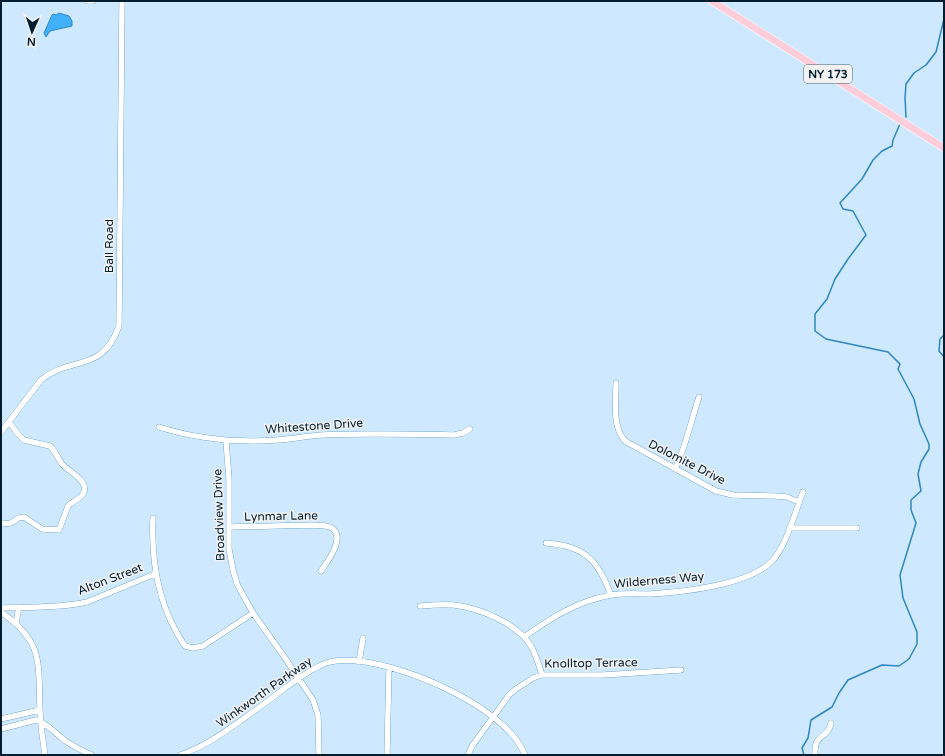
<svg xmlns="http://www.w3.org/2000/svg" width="945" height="756" font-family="'Varela Round',sans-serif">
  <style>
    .water { fill: #42b1fc; stroke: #2e85bf }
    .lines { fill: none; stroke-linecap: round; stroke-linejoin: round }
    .stream { stroke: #2e85bf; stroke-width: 1.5 }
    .minor-casing { stroke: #3c81b3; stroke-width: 6 }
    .major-casing { stroke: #fff; stroke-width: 8 }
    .minor { stroke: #fff; stroke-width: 5.5 }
    .major { stroke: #fdcdd9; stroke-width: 7 }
    .labels { text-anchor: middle; stroke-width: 3; stroke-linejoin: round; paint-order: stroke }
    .shield { fill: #f2f2f2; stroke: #495e6b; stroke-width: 1 }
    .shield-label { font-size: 11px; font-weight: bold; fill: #011e31 }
    .street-label { font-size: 12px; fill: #011e31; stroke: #f2f2f2 }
  </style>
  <rect width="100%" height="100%" fill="#cee9ff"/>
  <path class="water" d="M59,13L69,16L72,21V26L50,31L46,37L44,33L52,15L53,14L56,15Z"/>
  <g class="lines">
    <path class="stream" d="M906,117L905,98L906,84L914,73L926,65L936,52L944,19
      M944,335L940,339L939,351L944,357
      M804,755L802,748L808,738L811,720L832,707L839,693L848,680L882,665L899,666L909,659L917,644V632L903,598L900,575L916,523L911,510V500L921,491L918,474L921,462L929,449V444L920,424L914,399L898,369L900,364L888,352L826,339L815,331V314L827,299L835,279L848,259L866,235L853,211L843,209L840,203L862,179L873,160L882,151L892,146L893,140L900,124"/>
    <g class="minor-casing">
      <path id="minor" d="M87,1H93
        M616,383C616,403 612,426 625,441L716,491L733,495L775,496L787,497L799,502
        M159,427C197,439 236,443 277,440C292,439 307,436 322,435C366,433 410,434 454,435L463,433L470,429
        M1,432L41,380C71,355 102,374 119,326L122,1
        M226,441L229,479V549L233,570L237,584L253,613L283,655L313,700L318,715L319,755
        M675,469C686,446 691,421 699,397
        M153,518C151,563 159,608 185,646L193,648L203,646L253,613
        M1,523C9,524 12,524 18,518L24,517L42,529L59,530L68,506C73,500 82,499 84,492C88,480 68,471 62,464C58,458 55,451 50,446L24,440L18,434L9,422
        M229,527L313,525C319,526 327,525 332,528C346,538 327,562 321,571
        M789,528H857
        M546,543C585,546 598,560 611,595
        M420,606C431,605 442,604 454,605C479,608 517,623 531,646C536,655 539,665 542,675
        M1,608C30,607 59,608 87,602L155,574
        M1,612C44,642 38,662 40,709C40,724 43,740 45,755
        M16,623L19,607
        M524,637C551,618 577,601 611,595C624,593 637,594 650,594C683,592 749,585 772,561C786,547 795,512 803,492
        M359,662L363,638
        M1,719L40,710
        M1,729L36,720C47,723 55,733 64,740C73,746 82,751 92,755
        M180,755C204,747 223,733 243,719C257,709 271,699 285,688C298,679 310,669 326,663C358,652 422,676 451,691C477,704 514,727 525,755
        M387,755L389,668
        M468,755L472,746L509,695L516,689L533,678L542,675H603L681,670
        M815,755C814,731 828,740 831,723"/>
    </g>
    <g class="major-casing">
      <path id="major" d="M712,1L944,148"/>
    </g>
    <use href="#minor" class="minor"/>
    <use href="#major" class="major"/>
  </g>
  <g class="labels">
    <rect class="shield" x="804" y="65" width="48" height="18" rx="3"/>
    <g class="shield-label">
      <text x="828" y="78">NY 173</text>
    </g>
    <g class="street-label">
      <text transform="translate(109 246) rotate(-90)" y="4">Ball Road</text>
      <text transform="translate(314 426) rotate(-4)" y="4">Whitestone Drive</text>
      <text transform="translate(687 462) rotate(27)" y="4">Dolomite Drive</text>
      <text transform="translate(219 515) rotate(-92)" y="4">Broadview Drive</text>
      <text transform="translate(281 516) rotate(-1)" y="4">Lynmar Lane</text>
      <text transform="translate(110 579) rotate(-21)" y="4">Alton Street</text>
      <text transform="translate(659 580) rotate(-5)" y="4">Wilderness Way</text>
      <text transform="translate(591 663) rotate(-1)" y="4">Knolltop Terrace</text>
      <text transform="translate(264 692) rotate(-35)" y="4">Winkworth Parkway</text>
    </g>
  </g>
  <rect width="945" height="756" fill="none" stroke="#011e31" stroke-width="4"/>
  <g transform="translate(32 32) rotate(183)" stroke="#f2f2f2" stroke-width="3" paint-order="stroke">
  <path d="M0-3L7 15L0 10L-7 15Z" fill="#011e31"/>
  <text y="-6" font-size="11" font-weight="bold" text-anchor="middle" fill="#011e31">N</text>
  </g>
</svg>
